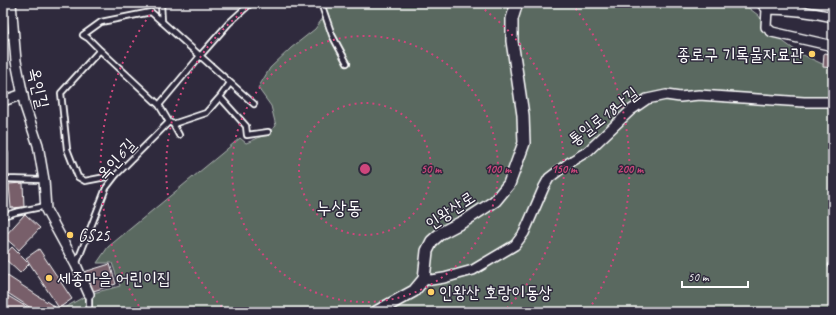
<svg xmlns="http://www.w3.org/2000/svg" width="836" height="315" font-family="Caveat,'Poor Story',sans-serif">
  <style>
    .green { fill: #5a6960; stroke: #acb4b0 }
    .building { fill: #785f6b; stroke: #fff }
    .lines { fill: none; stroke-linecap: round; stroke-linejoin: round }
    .service-casing { stroke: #fff; stroke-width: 8 }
    .minor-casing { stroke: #fff; stroke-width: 12 }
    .tertiary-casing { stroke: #fff; stroke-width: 14 }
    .service { stroke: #2f2a3d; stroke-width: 4.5 }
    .minor { stroke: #2f2a3d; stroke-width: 9 }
    .tertiary { stroke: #2f2a3d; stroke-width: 11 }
    .ring { fill: none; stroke: #ce467c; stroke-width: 2; stroke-dasharray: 2 4 }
    .poi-dot { fill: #ffd166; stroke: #2f2a3d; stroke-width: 1.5 }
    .labels { text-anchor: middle; stroke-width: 3; stroke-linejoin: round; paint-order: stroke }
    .poi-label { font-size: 17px; fill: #fff; stroke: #2f2a3d; text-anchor: start }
    .street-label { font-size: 17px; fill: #fff; stroke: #2f2a3d }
    .quarter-label { font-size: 19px; fill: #fff; stroke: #2f2a3d }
    .centre { fill: #ce467c; stroke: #2f2a3d; stroke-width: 2 }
    .ring-label { font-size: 12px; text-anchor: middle; font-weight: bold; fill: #ce467c; stroke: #2f2a3d; stroke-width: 3; stroke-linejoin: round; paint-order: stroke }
  </style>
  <rect width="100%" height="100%" fill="#2f2a3d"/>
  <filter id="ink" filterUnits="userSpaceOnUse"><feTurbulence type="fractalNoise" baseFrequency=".025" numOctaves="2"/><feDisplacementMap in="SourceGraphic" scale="8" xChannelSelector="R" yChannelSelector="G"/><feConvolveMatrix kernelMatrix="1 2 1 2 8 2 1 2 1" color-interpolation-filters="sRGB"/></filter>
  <g filter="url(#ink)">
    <path class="green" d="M320,3H742L758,15L774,35L799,53L833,69V312H56L63,307L64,308L89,294L120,286L112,263H97L108,247L221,154L240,138L246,143C257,139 267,134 276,126L271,106L258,88L270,68L291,48L315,29L323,18Z"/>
    <path class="building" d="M824,53L833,54V68L823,67Z
      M23,183L24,207L11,208L9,184Z
      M3,184H5L6,208H3Z
      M25,214L40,228L19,250L4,237Z
      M12,247L29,264L20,273L3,257Z
      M39,249L72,299L59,308L26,258Z
      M110,264L116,284L90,292L84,272Z
      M3,273L55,307L52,312H37L3,290Z
      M3,293L35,312H3Z"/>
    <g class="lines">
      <g class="service-casing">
        <path id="service" d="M161,3L162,22
          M321,3L332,35L347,63
          M3,37L14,34
          M100,50L159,105L169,122L173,124L179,135
          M220,97L230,83
          M159,105L200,56L229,23L251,3
          M173,124L206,113L220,97L246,126L247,135L268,132
          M3,149L5,154V179H4
          M116,175L85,181L78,177L67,149L61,93L100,50L88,38L83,35L101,22L151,12L254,104
          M5,179L44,180
          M3,216L16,212L46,206
          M76,265L106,188L116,175L169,122
          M832,265L833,263
          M89,294V310L90,312"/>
      </g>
      <g class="minor-casing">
        <path id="minor" d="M11,3L16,61L25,106L38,145L44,180L46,210L76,265L89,294
          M761,3L767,9C790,9 811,12 833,17
          M767,9L766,27L772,32L833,46
          M3,101L23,94
          M424,279L431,280L444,278L473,270L515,245L524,233L544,187L549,178L570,162L588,151L631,110L647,99L666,95L680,97L699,95L804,102H833"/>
      </g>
      <g class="tertiary-casing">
        <path id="tertiary" d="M376,312L414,291L424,279L427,251L432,241L441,233L466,220L495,201L509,184L524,143L523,115L512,41V19L517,3"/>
      </g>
      <use href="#service" class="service"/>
      <use href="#minor" class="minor"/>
      <use href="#tertiary" class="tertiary"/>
    </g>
  </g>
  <g class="ring">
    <circle cx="365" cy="169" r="66"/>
    <circle cx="365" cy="169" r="133"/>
    <path d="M226 311A199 199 0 0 1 255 3M475 3A199 199 0 0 1 504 311"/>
    <path d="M142 311A265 265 0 0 1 158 4M572 4A265 265 0 0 1 588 311"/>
  </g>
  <g class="poi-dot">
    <circle cx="812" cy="54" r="4"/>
    <circle cx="70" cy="235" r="4"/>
    <circle cx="49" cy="278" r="4"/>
    <circle cx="431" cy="292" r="4"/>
  </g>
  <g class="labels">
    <g class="poi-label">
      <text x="804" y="60" text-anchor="end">종로구 기록물자료관</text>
      <text x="78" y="241">GS25</text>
      <text x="57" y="284">세종마을 어린이집</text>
      <text x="439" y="298">인왕산 호랑이동상</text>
    </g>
    <g class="street-label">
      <text transform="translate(39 88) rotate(77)" y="6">옥인길</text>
      <text transform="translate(603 116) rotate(-38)" y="6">통일로18나길</text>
      <text transform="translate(116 159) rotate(-48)" y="6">옥인6길</text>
      <text transform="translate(450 210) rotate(-33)" y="6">인왕산로</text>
    </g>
    <g class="quarter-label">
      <text x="339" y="214">누상동</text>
    </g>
  </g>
  <circle cx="365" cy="169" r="6" class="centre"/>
  <g class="ring-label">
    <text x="431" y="173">50 m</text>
    <text x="498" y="173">100 m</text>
    <text x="564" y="173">150 m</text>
    <text x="630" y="173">200 m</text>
  </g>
  <rect width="836" height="315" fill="none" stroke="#2f2a3d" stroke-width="16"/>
  <rect x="8" y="8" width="820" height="299" fill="none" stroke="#fff" stroke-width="1.5" filter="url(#ink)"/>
  <path d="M682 281v6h66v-6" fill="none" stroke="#ffffff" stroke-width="2"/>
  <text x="688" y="281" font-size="12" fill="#ffffff" stroke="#2f2a3d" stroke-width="3" paint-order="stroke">50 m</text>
</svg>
